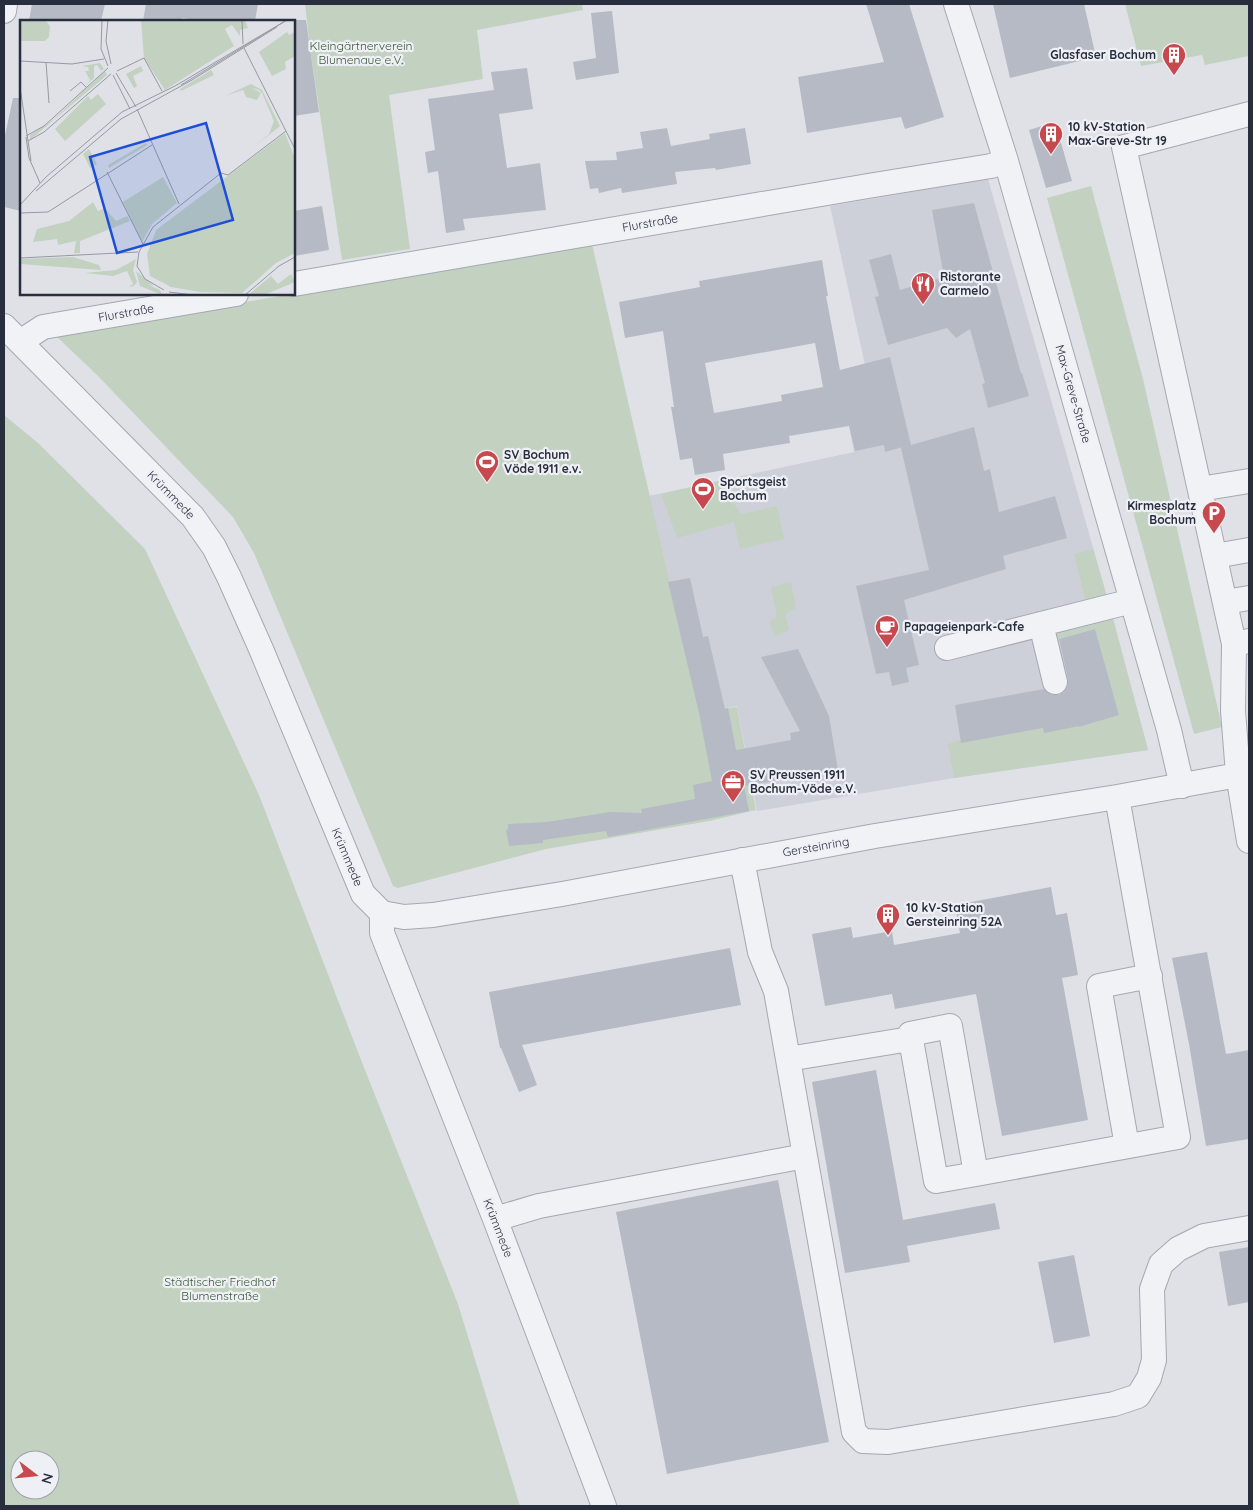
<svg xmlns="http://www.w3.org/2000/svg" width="1253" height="1510" font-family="Quicksand,sans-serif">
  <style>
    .built { fill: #cdd0d9 }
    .green { fill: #c3d1c0; fill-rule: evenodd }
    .building { fill: #b6bac4; fill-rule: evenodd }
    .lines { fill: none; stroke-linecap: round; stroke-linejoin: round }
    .minor-casing { stroke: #a4a8b1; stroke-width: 26 }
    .minor { stroke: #f1f2f6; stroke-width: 24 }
    .labels { text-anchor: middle; stroke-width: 4.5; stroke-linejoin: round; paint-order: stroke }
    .park-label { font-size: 12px; fill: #395836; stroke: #eef0f5 }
    .poi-label { font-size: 12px; font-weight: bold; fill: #282e3d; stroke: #eef0f5; text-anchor: start }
    .street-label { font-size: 12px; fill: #282e3d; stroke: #eef0f5 }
    .inset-road { fill: none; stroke: #9699a3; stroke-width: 1 }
    .view { fill: #1d4ed8; fill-opacity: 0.15; stroke: #1d4ed8; stroke-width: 2.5 }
    .inset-edge { fill: none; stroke: #282e3d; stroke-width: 2.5 }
  </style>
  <rect width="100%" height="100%" fill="#dfe1e7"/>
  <path class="built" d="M988,179L1110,607L1148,750L954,778L757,811L737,706L699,713L649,496L854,452L850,431L878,424L830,206Z"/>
  <path class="green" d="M305,4H582L583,10L477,30L483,79L389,95L410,249L342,260L310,48Z
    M1125,4H1249V56L1205,65L1202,55L1141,66Z
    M1091,186L1143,379L1222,727L1194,734L1047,198Z
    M592,244L699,711L737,707L756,810L709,821L546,849L398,888L393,886L254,553L233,517L98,376L54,334Z
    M4,415L38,443L145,549L259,795L361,1060L458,1304L520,1506H4ZM20,1460H50V1490H20Z
    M719,481L741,514L777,506L784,539L740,549L734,522L677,538L661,494Z
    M1093,549L1107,597L1086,603L1074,554Z
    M791,582L796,608L785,614L789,630L775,636L769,622L777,617L771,587Z
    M1113,619L1148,750L954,778L948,744L961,740V743L1043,728L1079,726L1080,727L1119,715L1095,629L1055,640L1054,635Z"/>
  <path class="building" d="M32,4H105L101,21H29Z
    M146,4H258L255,21H204L182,18V21H143Z
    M866,4H909L944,117L905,129L901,117L807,133L798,77L884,62Z
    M993,4H1084L1096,57L1010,78Z
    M612,11L619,73L576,80L573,62L596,58L591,13Z
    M294,20H306L319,112L294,116Z
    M527,68L533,109L499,114L507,168L540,163L546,210L463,219L465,230L446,233L438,171L428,173L425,152L435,150L428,99L494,90L491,72Z
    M13,98H21V211L4,207V140Z
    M1055,122L1072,181L1046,188L1029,130Z
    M667,128L671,146L710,139L709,134L745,128L751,164L716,170L715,168L675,172L677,184L622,193L621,188L599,193L598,188L590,189L585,161L617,160L616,152L643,148L640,132Z
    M974,203L1021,373H1022L1029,396L988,408L982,384L985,383L970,329L956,338L947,328L888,345L875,297L879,296L869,260L891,254L900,290L944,277L932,210Z
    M322,206L329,250L294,256V211Z
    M822,260L828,296H826L840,370L890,357L911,445L974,427L984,471L990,469L999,512L1055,496L1067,538L1003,556L1006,569L904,600L919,665L906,668L909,682L892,686L889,672L876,674L856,586L929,570L901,448L903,447L885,452L884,445L855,451L849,426L789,436L790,443L723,454L725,470L695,475L692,458L680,460L671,407H674L663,331L625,338L619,302L700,287L699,281ZM815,343L823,387L781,395L782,401L714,413L705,363Z
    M690,578L703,637L708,636L725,709L728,708L736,750L791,740L790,733L800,731L761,657L798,649L829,716L838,770L744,786L749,811L608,837L606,831L543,840V843L509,846L506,830L508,829V824L547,822L610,812L642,813L641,809L695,799L693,785L712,781L699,713L668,582Z
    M1095,629L1119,715L1079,727V726L1044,733L1043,728L961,743L955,705L1044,689L1052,695H1059L1064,692L1068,686V679L1059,639Z
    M1051,887L1056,915L1067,913L1078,975L1062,978L1088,1120L1002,1136L976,994L895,1009L892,994L825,1006L812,934L851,927L853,938L892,931L894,945L960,933L955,905Z
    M730,948L741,1005L522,1045L537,1085L519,1092L501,1048H500L489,992Z
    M1207,952L1226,1054L1249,1050V1139L1206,1146L1189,1044L1172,958Z
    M876,1070L903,1220L995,1203L1000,1229L907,1246L910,1262L845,1273L812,1082Z
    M778,1180L829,1442L667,1474L616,1212Z
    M1249,1247V1302L1228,1306L1219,1252Z
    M1074,1255L1090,1336L1054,1343L1038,1262Z"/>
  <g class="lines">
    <g class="minor-casing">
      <path id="minor" d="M956,4L1006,161L1169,730L1182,786
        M4,11L5,4
        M1249,114L1124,147L1234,644L1249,641
        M294,284L868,186L991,166L1006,161
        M4,326L193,517L214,547L229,577L261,649L363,894L382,913V933L495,1219L604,1506
        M20,342L43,327L236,294
        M1200,489L1249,481
        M1215,556L1249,550
        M1225,602L1249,598
        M1041,624L1055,682
        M1234,644L1233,711L1238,774L1249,841
        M947,648L1132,601
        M742,860L760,952L776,991L805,1156
        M382,913L404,917L433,915L562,894L875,836L1117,797L1249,773
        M788,1059L910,1039
        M1127,1146L1099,986L1150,976
        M976,1174L936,1181L910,1034L950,1026L976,1174L1178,1137L1117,797
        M495,1219L539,1206L805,1156L854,1432L863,1441L888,1442L1114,1404L1138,1396L1149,1378L1154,1360L1152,1289L1161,1264L1178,1249L1204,1236L1249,1228"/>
    </g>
    <use href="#minor" class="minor"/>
  </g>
  <defs>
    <g id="building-pin" transform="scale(1.25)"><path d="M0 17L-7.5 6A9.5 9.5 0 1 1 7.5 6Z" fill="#c7494e" stroke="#eef0f5"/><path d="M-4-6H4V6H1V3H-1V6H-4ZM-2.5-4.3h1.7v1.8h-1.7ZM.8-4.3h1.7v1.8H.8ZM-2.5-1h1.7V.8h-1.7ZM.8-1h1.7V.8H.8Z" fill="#fff"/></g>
    <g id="restaurant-pin" transform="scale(1.25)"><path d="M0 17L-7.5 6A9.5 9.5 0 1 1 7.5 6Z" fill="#c7494e" stroke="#eef0f5"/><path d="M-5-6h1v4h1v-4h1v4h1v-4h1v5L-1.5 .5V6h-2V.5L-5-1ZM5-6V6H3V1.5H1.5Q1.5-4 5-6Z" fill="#fff"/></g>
    <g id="stadium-pin" transform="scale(1.25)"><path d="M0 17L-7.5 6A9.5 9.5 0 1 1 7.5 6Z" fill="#c7494e" stroke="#eef0f5"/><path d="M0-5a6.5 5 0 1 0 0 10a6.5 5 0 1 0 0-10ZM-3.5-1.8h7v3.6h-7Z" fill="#fff"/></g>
    <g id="parking-pin" transform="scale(1.25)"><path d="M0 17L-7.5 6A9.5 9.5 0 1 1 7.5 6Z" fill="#c7494e" stroke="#eef0f5"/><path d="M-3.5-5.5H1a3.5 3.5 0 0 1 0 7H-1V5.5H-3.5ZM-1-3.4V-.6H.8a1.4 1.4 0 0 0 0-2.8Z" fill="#fff"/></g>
    <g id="cafe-pin" transform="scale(1.25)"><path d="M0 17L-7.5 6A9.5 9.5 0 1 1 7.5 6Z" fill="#c7494e" stroke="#eef0f5"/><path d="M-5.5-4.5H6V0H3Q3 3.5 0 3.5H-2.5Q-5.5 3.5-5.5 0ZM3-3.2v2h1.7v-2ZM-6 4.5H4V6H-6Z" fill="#fff"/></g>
    <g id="office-pin" transform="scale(1.25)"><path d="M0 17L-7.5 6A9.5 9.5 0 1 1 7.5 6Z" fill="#c7494e" stroke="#eef0f5"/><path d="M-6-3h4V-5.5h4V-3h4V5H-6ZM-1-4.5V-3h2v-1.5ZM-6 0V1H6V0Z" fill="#fff"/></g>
  </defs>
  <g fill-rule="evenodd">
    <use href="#building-pin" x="1174" y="55"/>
    <use href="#building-pin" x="1051" y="134"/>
    <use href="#restaurant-pin" x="923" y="284"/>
    <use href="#stadium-pin" x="487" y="462"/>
    <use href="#stadium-pin" x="703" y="489"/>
    <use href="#parking-pin" x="1214" y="513"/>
    <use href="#cafe-pin" x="887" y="627"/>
    <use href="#office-pin" x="733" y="782"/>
    <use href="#building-pin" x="888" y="915"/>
  </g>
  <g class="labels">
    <g class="park-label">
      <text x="361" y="50">Kleingärtnerverein<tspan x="361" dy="14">Blumenaue e.V.</tspan></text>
      <text x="220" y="1286">Städtischer Friedhof<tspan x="220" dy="14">Blumenstraße</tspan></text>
    </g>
    <g class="poi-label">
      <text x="1156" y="59" text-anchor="end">Glasfaser Bochum</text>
      <text x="1068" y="131">10 kV-Station<tspan x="1068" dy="14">Max-Greve-Str 19</tspan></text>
      <text x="940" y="281">Ristorante<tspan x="940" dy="14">Carmelo</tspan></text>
      <text x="504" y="459">SV Bochum<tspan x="504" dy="14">Vöde 1911 e.v.</tspan></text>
      <text x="720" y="486">Sportsgeist<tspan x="720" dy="14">Bochum</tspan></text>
      <text x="1196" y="510" text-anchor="end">Kirmesplatz<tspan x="1196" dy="14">Bochum</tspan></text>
      <text x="904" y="631">Papageienpark-Cafe</text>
      <text x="750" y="779">SV Preussen 1911<tspan x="750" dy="14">Bochum-Vöde e.V.</tspan></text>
      <text x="906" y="912">10 kV-Station<tspan x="906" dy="14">Gersteinring 52A</tspan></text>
    </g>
    <g class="street-label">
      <text transform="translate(650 223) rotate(-10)" y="4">Flurstraße</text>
      <text transform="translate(126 313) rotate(-10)" y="4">Flurstraße</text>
      <text transform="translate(1073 394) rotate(74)" y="4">Max-Greve-Straße</text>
      <text transform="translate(171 495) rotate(46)" y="4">Krümmede</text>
      <text transform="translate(816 847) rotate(-10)" y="4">Gersteinring</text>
      <text transform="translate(347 857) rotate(67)" y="4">Krümmede</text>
      <text transform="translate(498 1228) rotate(69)" y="4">Krümmede</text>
    </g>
  </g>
  <g transform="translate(20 20)">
    <rect width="275" height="275" fill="#dfe1e7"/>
    <path d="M0,0H25L30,6L29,17L25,21H0ZM121,0H225L228,8L220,10V16L212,5L205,9L214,26L145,70L124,38ZM267,12L269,15L275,12V36L265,42L266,49L252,56L239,32ZM80,43L84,49L81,51L77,45L74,46V58L66,65L70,60L65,51H69L68,47L62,46ZM121,46L123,51L113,56L117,66L114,68L106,54ZM191,50L194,55L161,71L160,69ZM85,51L87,55L10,120V115L33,100ZM231,64L242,70L260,106L235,126L249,114L254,101L242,73L239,70L232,68L241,73L237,80L226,77L223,70L205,76ZM78,74L86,84L45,121L35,109L68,76L71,80ZM265,113L275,139V233L256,243L222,273L180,272L151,267L130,256L127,234L136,210ZM126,123L127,125L89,148L88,145ZM69,129L77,144L70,148L63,134ZM143,157L157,183L132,204L122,222L103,182ZM73,182L78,191L85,188L96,201L107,196L110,201L60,221V233H54L56,221L38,225L37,219L13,222L17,209L49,201ZM53,237L79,245L81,250L0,244V239ZM116,239L113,250L117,262L114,266L109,267L113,264L107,251L93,256L65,253L96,250ZM116,251L134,266L127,264L140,270L142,275L120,266ZM271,254L275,262L244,275H228L251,256L258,264Z" fill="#c3d1c0"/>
    <path class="inset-road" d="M82,0L81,29L88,46M88,0L86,21L91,44M222,0L223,24M224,28L275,129M0,41L52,44L84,39M26,42L29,83M97,51L124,38L142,71M96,53L116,87M93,55L110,89M161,65L267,0M0,67L11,141M50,71L61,62L66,67M117,89L159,184M6,116L24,106L88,48M6,117L9,138L20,163M8,121L24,112L91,54M87,152L123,224M16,171L101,99L172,60L257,7M0,185L26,157L102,92L155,66L267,0M0,193L28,192L132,125M0,238L118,232M144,270L125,259L117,246L119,232L133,207L201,153L208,155L266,111M149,272L173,275M225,275L259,246L275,237"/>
    <path class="view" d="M186,103L213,200L97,233L70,137Z"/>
    <rect width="275" height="275" class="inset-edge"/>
  </g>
  <rect width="1253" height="1510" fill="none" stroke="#282e3d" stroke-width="10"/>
  <g transform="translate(35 1475) rotate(106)"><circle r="24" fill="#eef0f5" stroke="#9fa2ab"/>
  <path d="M0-4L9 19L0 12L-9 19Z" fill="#c7494e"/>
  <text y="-8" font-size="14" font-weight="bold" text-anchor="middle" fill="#282e3d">N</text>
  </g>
</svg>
